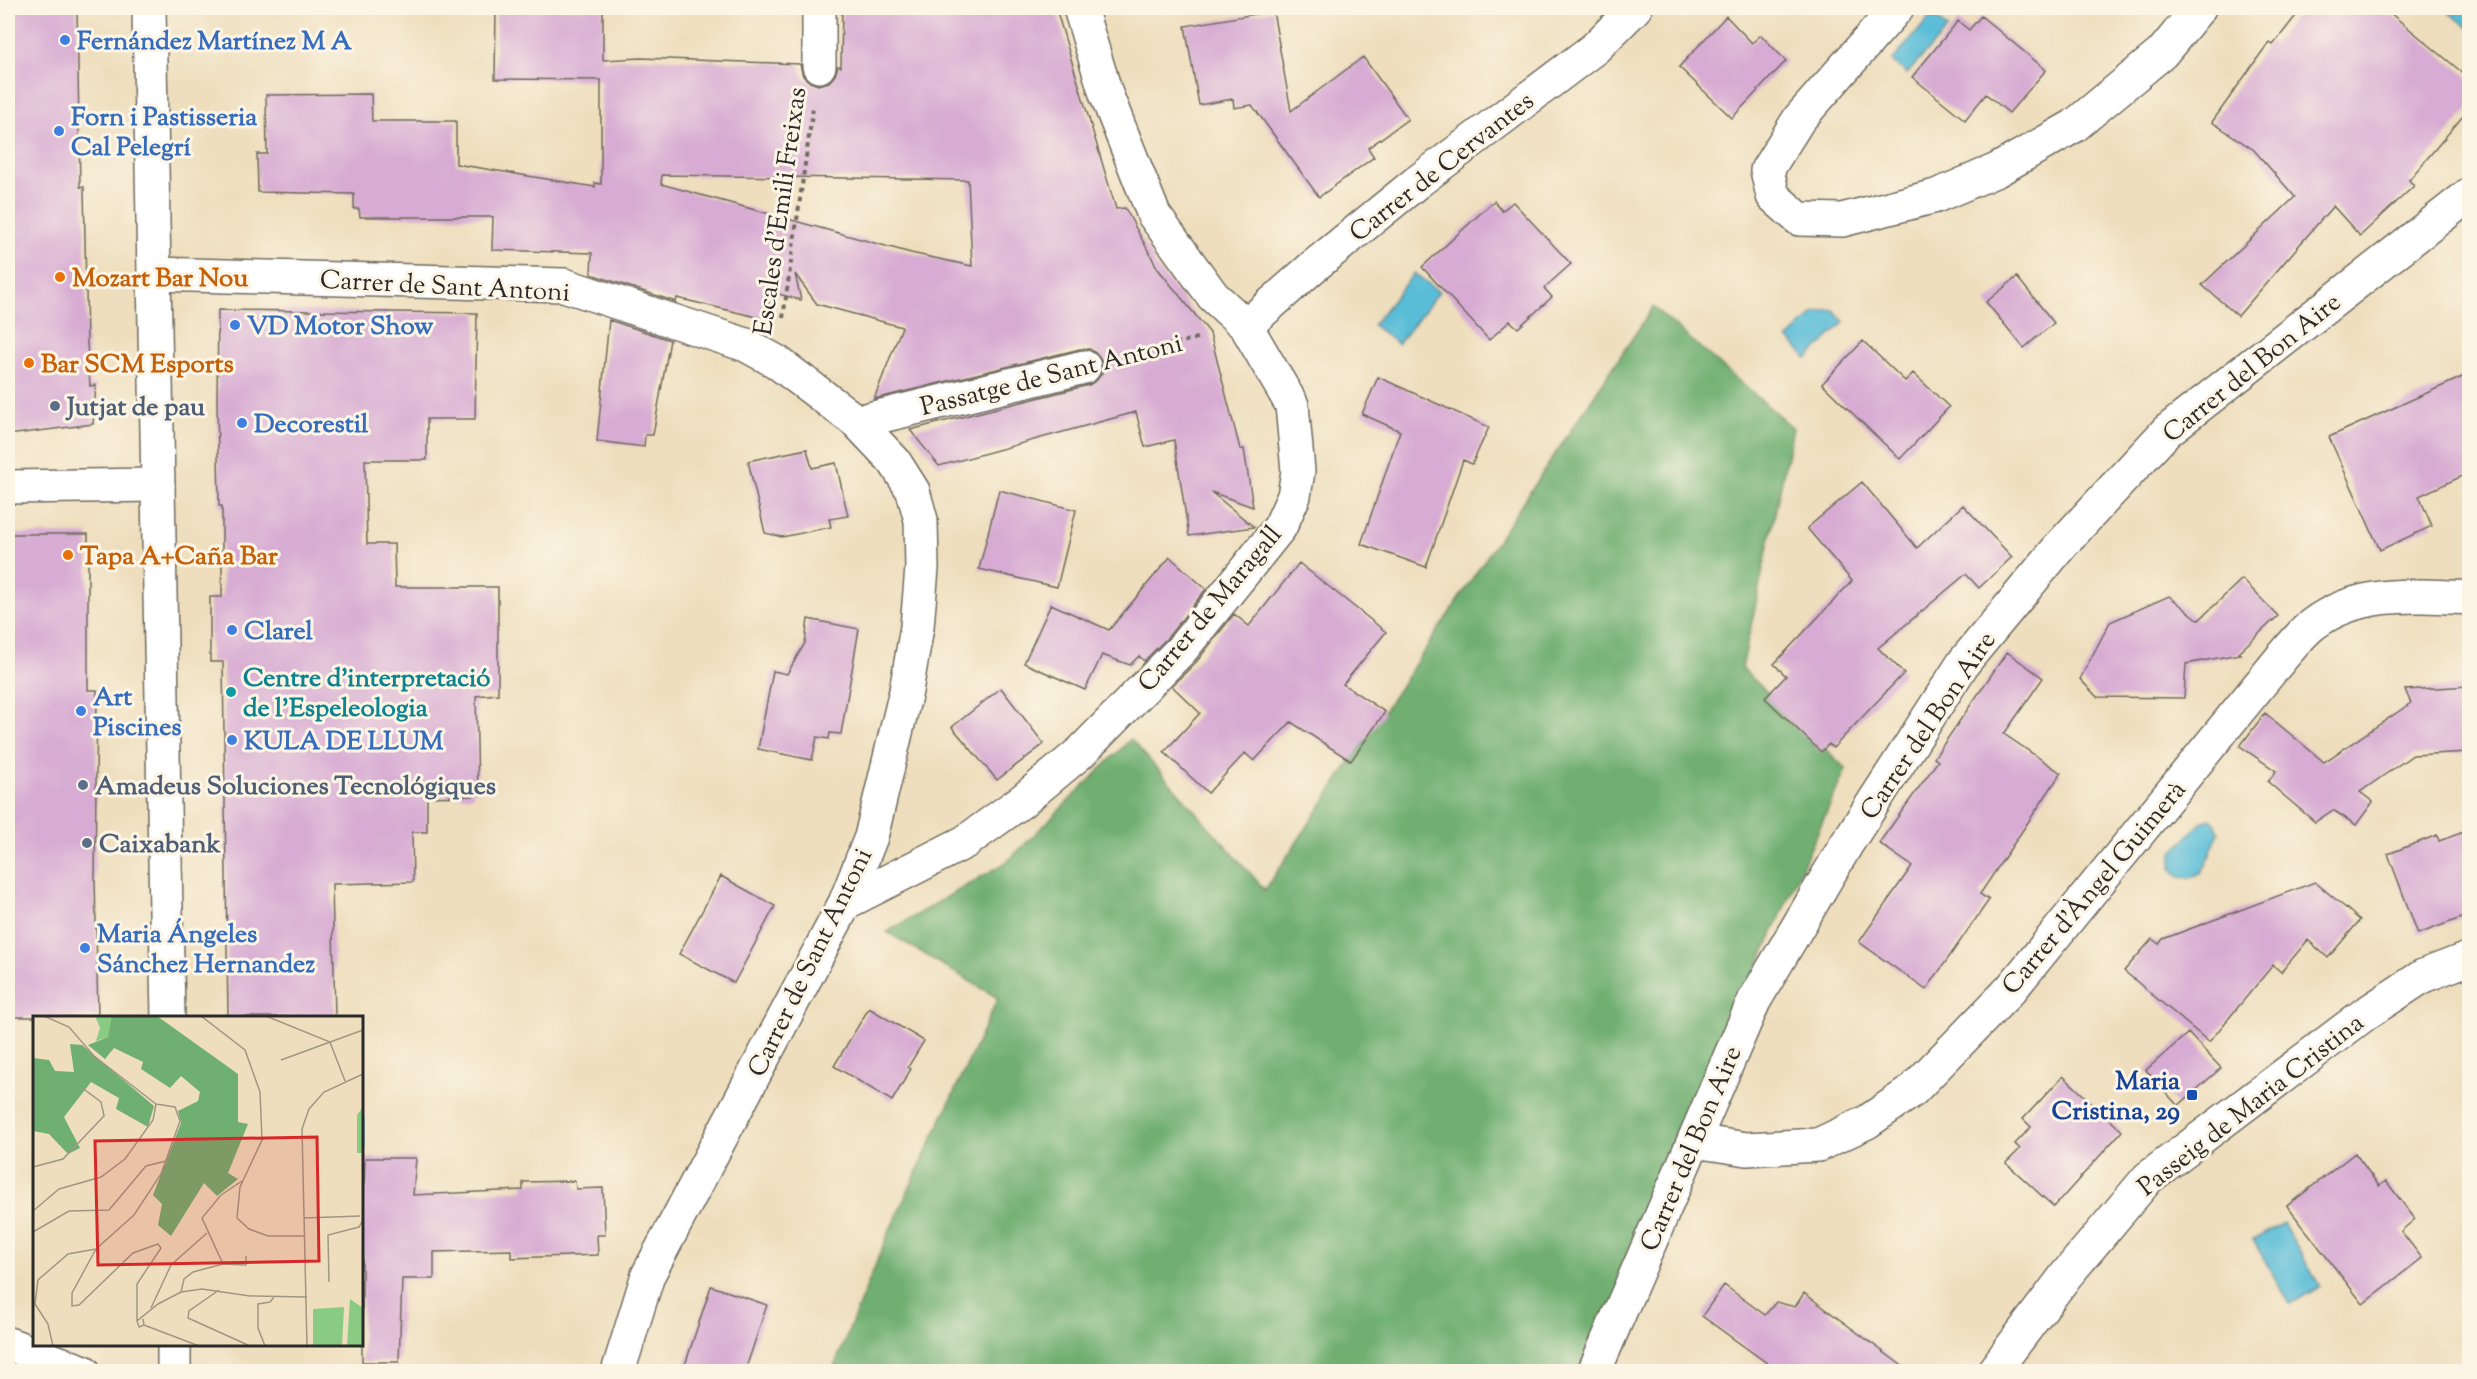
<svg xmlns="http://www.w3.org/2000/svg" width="2477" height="1379" font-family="'Sorts Mill Goudy',serif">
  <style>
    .forest { fill: #6faf71; stroke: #4d6d4e; stroke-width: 1.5 }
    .water { fill: #5abdd8; stroke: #427482; stroke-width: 1.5 }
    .building { fill: #d7abd3; fill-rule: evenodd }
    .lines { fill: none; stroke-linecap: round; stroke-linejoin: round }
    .pedestrian-casing { stroke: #6f6a5e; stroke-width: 36 }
    .minor-casing { stroke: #6f6a5e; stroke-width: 36 }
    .tertiary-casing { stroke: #6f6a5e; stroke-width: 36 }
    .path { stroke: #6f6a5e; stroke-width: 4; stroke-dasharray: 4.5 4.5; stroke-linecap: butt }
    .pedestrian { stroke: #fff; stroke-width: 33 }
    .minor { stroke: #fff; stroke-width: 33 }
    .tertiary { stroke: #fff; stroke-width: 33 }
    .shop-dot { fill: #3f7fe0; stroke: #fcf5e5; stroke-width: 2 }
    .food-dot { fill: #e8710a; stroke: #fcf5e5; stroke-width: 2 }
    .service-dot { fill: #5c6f8a; stroke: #fcf5e5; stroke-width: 2 }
    .culture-dot { fill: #0f9aa8; stroke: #fcf5e5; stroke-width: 2 }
    .transit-dot { fill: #1a4fb4; stroke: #fcf5e5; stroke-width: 2 }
    .labels { text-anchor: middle; stroke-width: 6; stroke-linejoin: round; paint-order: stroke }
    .shop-label { font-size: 26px; font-weight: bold; fill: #366cbe; stroke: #fcf5e5; text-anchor: start }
    .street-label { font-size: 26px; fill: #2b2b2b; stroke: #fcf5e5 }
    .food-label { font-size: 26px; font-weight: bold; fill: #c56008; stroke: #fcf5e5; text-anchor: start }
    .service-label { font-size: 26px; font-weight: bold; fill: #4e5e75; stroke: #fcf5e5; text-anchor: start }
    .culture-label { font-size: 26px; font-weight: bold; fill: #0d838f; stroke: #fcf5e5; text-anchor: start }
    .transit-label { font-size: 26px; font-weight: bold; fill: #164399; stroke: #fcf5e5; text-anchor: end }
    .inset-river { fill: none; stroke: #5abdd8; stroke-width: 3 }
    .inset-road { fill: none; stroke: #a09683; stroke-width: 1.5 }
    .view { fill: #d62828; fill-opacity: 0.15; stroke: #d62828; stroke-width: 3 }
    .inset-edge { fill: none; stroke: #2b2b2b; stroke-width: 3 }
  </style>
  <rect width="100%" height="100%" fill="#fcf5e5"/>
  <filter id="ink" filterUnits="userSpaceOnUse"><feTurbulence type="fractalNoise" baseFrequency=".0167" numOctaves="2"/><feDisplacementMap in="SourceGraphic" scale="12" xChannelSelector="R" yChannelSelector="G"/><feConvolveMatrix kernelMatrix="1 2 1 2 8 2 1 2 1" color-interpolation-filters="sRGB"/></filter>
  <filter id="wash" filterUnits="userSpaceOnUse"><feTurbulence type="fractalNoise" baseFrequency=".008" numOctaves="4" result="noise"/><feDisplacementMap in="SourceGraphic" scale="24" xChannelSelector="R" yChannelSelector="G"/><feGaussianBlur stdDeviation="1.35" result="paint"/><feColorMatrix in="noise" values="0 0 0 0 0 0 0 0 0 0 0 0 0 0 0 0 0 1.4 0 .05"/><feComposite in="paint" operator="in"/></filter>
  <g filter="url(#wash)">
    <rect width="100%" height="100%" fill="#eedebd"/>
    <path class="forest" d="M1653,307L1793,428L1742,668L1846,769L1685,1129L1591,1371L832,1372L888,1234L998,998L887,932L1007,862L1131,739L1265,890Z"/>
    <path class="water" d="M2447,8H2469V28L2446,10Z
      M1932,15L1948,28L1907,74L1892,61Z
      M1414,273L1439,292L1398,344L1373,325Z
      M1834,310L1844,322L1807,359L1788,338L1816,312Z
      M2209,819L2215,822L2219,832L2205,867L2201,873L2190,878L2179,877L2171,867L2172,853L2201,823Z
      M2283,1223L2320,1287L2290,1304L2253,1240Z"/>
    <g id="blocks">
      <path class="building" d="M8,8H77L80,187H84L87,343L90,386L96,385L93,424L8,435Z
        M496,8H603V60L641,58L800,64L803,76L810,82L818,85L829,82L835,75L838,66L841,67L842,8H1018L1057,12L1116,209L1125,208L1158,269L1210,333L1240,449H1244L1253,507L1211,492L1254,527L1189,536L1174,440L1145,447L1136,412L939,466L910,430L1089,385L1097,380L1102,373V363L1098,355L1090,349H1080L874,399L902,327L817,304L795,274L801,300L771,292L765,319L677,298L676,302L591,274L592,253L492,250L493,217H360L359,209H354V194L258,192L257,154H267L266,95L371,94L372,121H456V164L595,187V183L601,184V80L495,79ZM662,175L968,180L972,266L911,253L661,184Z
        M2302,8H2384L2469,78V109L2409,180L2414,186L2360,236L2333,206L2238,316L2202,285L2295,197L2254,150L2212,122L2269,42L2273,45Z
        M1273,11L1291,111L1363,57L1408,119L1368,148L1374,157L1319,197L1252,105L1234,108L1233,99L1199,105L1185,26Z
        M1726,16L1752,43L1761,35L1786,61L1732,118L1679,67Z
        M1981,16L2046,70L2009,113L1986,94L1965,120L1912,77L1958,21L1969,30Z
        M1494,201L1502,211L1513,202L1571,264L1544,288L1552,297L1518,328L1510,321L1489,340L1422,267Z
        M2017,277L2054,323L2024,348L1986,302Z
        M218,310L477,313L475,419H427V460H365L367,544H394L395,587H498V694L476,696L478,791H473V796L427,797V832H412L413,882L332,884L335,1017H228L223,662H210V597H222V506H219L217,401Z
        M609,320L670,340L653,435H645L644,447L597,441Z
        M1863,341L1905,381L1913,373L1949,407L1900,459L1822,384Z
        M2469,374V473L2419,496L2432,526L2380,550L2329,437Z
        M1378,377L1489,427L1472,464L1463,460L1426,567L1361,544L1400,431L1362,414Z
        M807,449L812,468L836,463L848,516L829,519L831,527L782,537L765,533L748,461Z
        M1862,482L1917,548L1963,505L2012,557L1979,588L1966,574L1878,648L1904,673L1833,748L1829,744L1821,752L1765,698L1786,676L1774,664L1852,581L1807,528Z
        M999,490L1076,510L1057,587L979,569Z
        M8,534H88V690H97L95,879L98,1017H8Z
        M1170,557L1206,589L1168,637L1144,661L1139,656L1130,665L1102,655L1085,690L1024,663L1051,604L1109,630Z
        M1299,563L1386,632L1343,684L1385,712L1351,761L1291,722L1254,761L1245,753L1208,793L1164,752L1200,713L1172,686L1197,661L1234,614L1249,626Z
        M2242,579L2278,616L2238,653L2240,654L2186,664L2184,698L2097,697L2080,679L2110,622L2169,596L2199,620Z
        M808,619L859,629L841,734L830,733L829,739L817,737L812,760L758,749L773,671L787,674L805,643Z
        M2007,652L2043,678L2004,734L2061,773L1980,894L1989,900L1926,990L1859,942L1912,866L1879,843L1938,761L1934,758Z
        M2469,686V752L2413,755L2360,792L2373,802L2356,825L2333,810L2315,822L2268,782L2276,771L2240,746L2265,713L2324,762L2411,703L2405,690Z
        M1001,688L1044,744L997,780L952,727Z
        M2469,830V915L2418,934L2388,854L2437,835L2439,841Z
        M721,876L775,906L734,983L679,954Z
        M2315,882L2360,920L2328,958L2308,940L2281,972L2273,965L2209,1042L2124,971L2152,939L2159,944L2163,939Z
        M869,1008L924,1041L908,1067L911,1069L892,1101L834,1066Z
        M2188,1033L2221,1068L2178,1106L2146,1070Z
        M2063,1076L2122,1131L2054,1207L2006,1163L2020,1149L2015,1144L2031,1127L2023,1119Z
        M2355,1153L2379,1186L2386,1181L2415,1219L2401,1231L2422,1258L2363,1304L2287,1206Z
        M365,1158H416L413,1195L523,1190V1182L575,1181L576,1189L603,1188L605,1235H597L598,1255L511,1258V1250L434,1252V1279H402L399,1362H362V1242Z
        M1724,1285L1765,1315L1776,1302L1795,1307L1804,1293L1909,1371H1778L1702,1316Z
        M711,1286L767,1305L745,1371H683Z"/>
    </g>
  </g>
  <g filter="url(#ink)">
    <use href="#blocks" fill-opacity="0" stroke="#6f6a5e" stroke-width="1.5"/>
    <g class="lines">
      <g class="pedestrian-casing">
        <path id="pedestrian" d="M857,422L1084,367
          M8,1344L84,1372"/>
      </g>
      <g class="minor-casing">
        <path id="minor" d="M819,8V66
          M1897,8L1799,119L1767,170L1773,196L1799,219L1842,220L1936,196L1997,170L2074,126L2162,53L2199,8
          M154,274L564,285L746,345L777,362L857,422L894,461L913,491L921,520L922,568L917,627L906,691L871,837L845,903L648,1275L618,1372
          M1246,326L1314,266L1416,183L1595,48L1635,8
          M8,487L158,485
          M845,903L965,842L1022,801L1081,752L1182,649L1280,527L1294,496L1298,471L1292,405L1246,326L1213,296L1154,215L1106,94L1080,8
          M1694,1141L1747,1149L1818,1145L1867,1122L1912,1091L2011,989L2283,656C2292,646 2301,634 2312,625C2357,590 2415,595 2470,598
          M1594,1372L1754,1001L1846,845L1964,662L2062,544L2167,431L2470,194
          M1993,1372L2067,1274L2148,1178L2365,1014L2423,976L2470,958"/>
      </g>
      <g class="tertiary-casing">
        <path id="tertiary" d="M149,8L168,1018
          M174,1344V1372"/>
      </g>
      <path class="path" d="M783,318L813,108
        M1123,357L1197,338"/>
      <use href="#pedestrian" class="pedestrian"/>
      <use href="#minor" class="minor"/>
      <use href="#tertiary" class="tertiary"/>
    </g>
  </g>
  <g class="shop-dot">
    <circle cx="65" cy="40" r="6"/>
    <circle cx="59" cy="131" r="6"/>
    <circle cx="235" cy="325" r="6"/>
    <circle cx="242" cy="423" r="6"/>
    <circle cx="232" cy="630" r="6"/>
    <circle cx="81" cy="711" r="6"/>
    <circle cx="232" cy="740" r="6"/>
    <circle cx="85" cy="948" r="6"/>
  </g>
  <g class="food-dot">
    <circle cx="60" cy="277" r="6"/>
    <circle cx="29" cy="363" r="6"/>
    <circle cx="68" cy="555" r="6"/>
  </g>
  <g class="service-dot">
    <circle cx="55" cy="406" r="6"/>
    <circle cx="83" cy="785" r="6"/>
    <circle cx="87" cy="843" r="6"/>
  </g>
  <circle class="culture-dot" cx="231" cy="692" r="6"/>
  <rect class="transit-dot" x="2186" y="1089" width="12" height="12" rx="3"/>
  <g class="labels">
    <g class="shop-label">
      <text x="77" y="49">Fernández Martínez M A</text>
      <text x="71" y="125">Forn i Pastisseria<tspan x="71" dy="30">Cal Pelegrí</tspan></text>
      <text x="247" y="334">VD Motor Show</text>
      <text x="254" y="432">Decorestil</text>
      <text x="244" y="639">Clarel</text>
      <text x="93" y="705">Art<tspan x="93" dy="30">Piscines</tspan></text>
      <text x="244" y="749">KULA DE LLUM</text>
      <text x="97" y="942">Maria Ángeles<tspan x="97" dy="30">Sánchez Hernandez</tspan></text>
    </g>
    <g class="street-label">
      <text transform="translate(1441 166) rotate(-38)" y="9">Carrer de Cervantes</text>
      <text transform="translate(779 211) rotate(-82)" y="9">Escales d'Emili Freixas</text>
      <text transform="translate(445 285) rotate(3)" y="9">Carrer de Sant Antoni</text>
      <text transform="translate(2251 367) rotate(-39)" y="9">Carrer del Bon Aire</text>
      <text transform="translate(1051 374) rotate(-14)" y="9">Passatge de Sant Antoni</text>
      <text transform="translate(1209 608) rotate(-50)" y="9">Carrer de Maragall</text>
      <text transform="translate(1927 725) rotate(-56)" y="9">Carrer del Bon Aire</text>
      <text transform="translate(2093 887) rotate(-50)" y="9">Carrer d'Àngel Guimerà</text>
      <text transform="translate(809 962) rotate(-64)" y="9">Carrer de Sant Antoni</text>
      <text transform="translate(2250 1104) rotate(-38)" y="9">Passeig de Maria Cristina</text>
      <text transform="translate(1690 1148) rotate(-67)" y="9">Carrer del Bon Aire</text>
    </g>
    <g class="food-label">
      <text x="72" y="286">Mozart Bar Nou</text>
      <text x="41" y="372">Bar SCM Esports</text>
      <text x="80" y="564">Tapa A+Caña Bar</text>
    </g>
    <g class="service-label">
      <text x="67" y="415">Jutjat de pau</text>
      <text x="95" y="794">Amadeus Soluciones Tecnológiques</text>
      <text x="99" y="852">Caixabank</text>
    </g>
    <g class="culture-label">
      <text x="243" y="686">Centre d'interpretació<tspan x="243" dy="30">de l'Espeleologia</tspan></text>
    </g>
    <g class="transit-label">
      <text x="2180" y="1089">Maria<tspan x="2180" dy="30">Cristina, 29</tspan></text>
    </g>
  </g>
  <g transform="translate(33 1016)">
    <rect width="330" height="330" fill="#eedebd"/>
    <path d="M62,0H79L81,5L75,21L63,25L67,12ZM330,91V137H324V99ZM317,283L330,292V330H314ZM311,291L309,330H280V293Z" fill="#8acb83"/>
    <path d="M79,0H124L205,58V106L215,108L195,157L205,163L184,180L171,167L138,220L125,209L129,188L120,179L148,107L145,95L165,85L167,76L148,60L137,72L108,53L110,46L81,32L72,43L55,29L75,21ZM37,28L49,29L121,90L115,111L83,93L86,82L58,66L31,101L47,132L35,138L16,118L0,115V42L16,44L22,55L41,56Z" fill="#6faf71"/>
    <path class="inset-river" d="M330,100V132"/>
    <path class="inset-road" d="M168,0L212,34L227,76L229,124L207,171L204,202L216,213L235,220H272M233,0L297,26L312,65M248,44L330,14M0,151L30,143L71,100L68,86L48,71M0,195L26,173L68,161L92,143L120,104L123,88L61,40L36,11L11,0M271,202L327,200M0,216L36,195L76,194L113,150L133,145M190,248L169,202L188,179L209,165M296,266L295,219L326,211L330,204M186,274L156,295L155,302L217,330M148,276L151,263L160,256L190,248L213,249V240M118,292L138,249L174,217M110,303L111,309L106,311L104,305L125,288L148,276L169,273L217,280L274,281M104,305V268L128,232L125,228L100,237L46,289L39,290V277L63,233L101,199L128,158L147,105L142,91L123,88M111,309L166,330M20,330L15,308L2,288L5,264L35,238L63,233M232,330L225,312V288L237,286L241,281M274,330L269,113L276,93L291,76L330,58"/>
    <path class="view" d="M284,121L286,245L65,249L62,125Z"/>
    <rect width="330" height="330" class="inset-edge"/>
  </g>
  <rect width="2477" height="1379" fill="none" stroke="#fcf5e5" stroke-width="30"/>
</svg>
